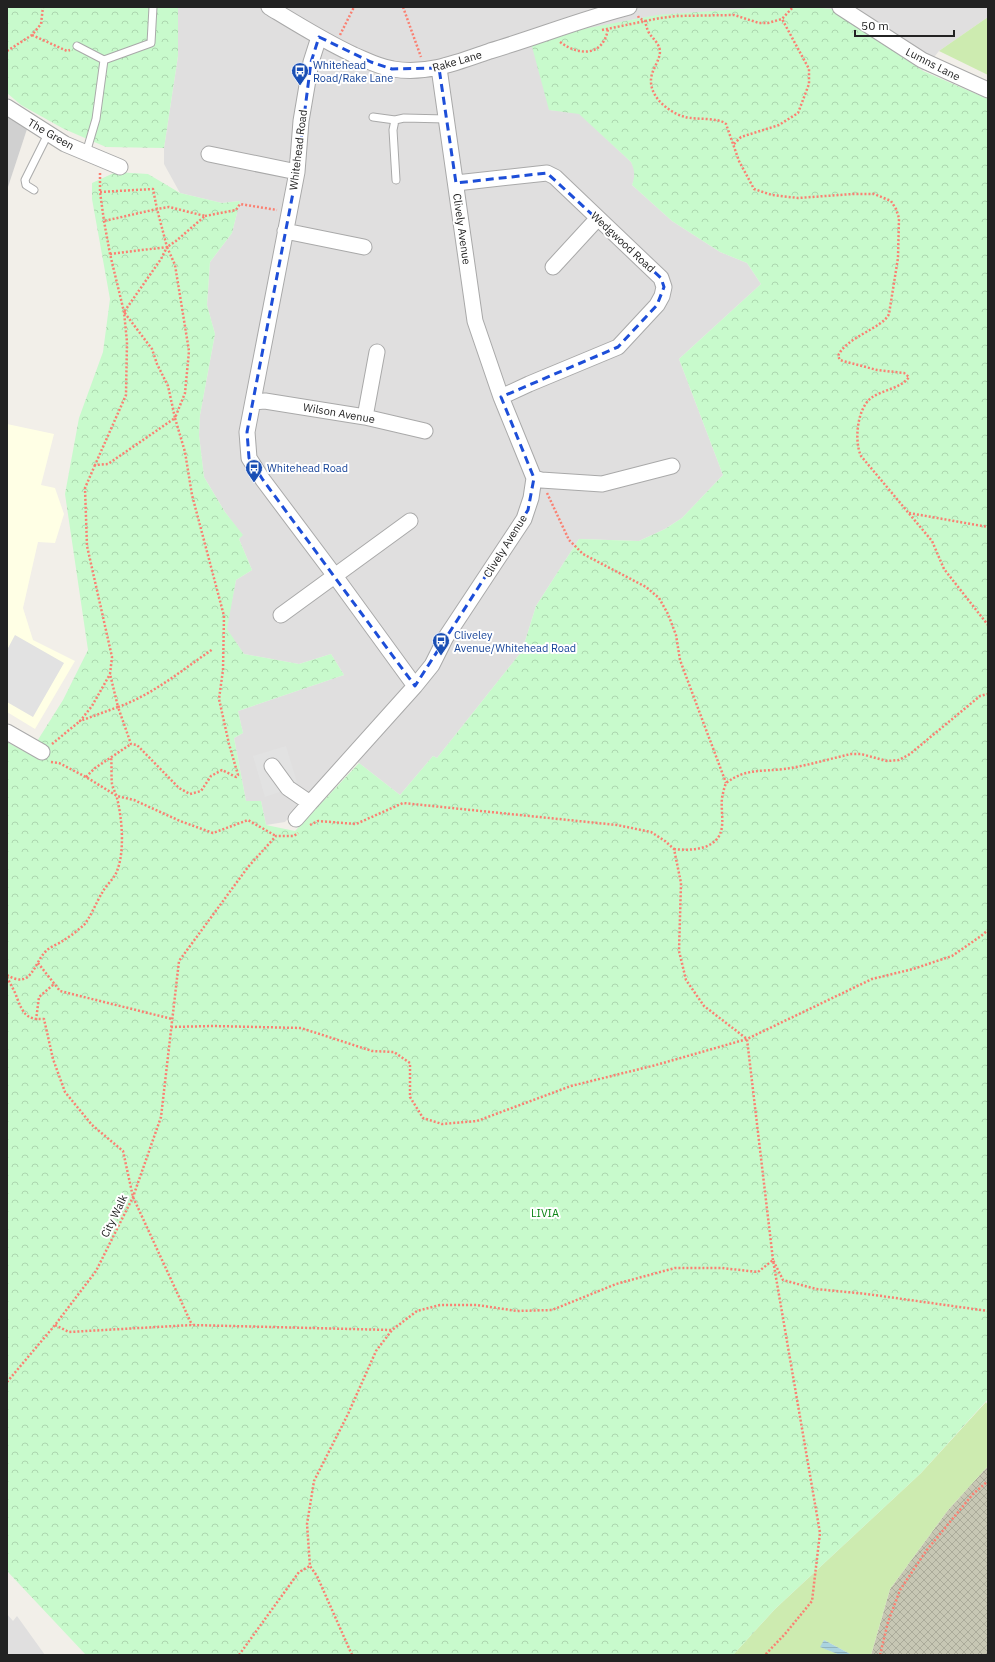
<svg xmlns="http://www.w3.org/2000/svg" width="995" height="1662" font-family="'IBM Plex Sans',sans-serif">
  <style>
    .residential { fill: #e0dfdf }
    .education { fill: #ffffe5 }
    .religious { fill: #d0d0d0 }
    .construction { fill: url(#construction-cross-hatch) }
    .grass { fill: #cdebb0 }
    .park { fill: url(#park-crowns) }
    .parking { fill: #e2e2e2 }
    .water { fill: url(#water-rules) }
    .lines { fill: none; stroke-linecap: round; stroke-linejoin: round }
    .service-casing { stroke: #a9a9a9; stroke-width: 9 }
    .minor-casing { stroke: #a9a9a9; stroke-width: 17 }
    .path { stroke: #fa8072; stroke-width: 2.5; stroke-dasharray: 2 2; stroke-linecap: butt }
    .service { stroke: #fff; stroke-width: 7 }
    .minor { stroke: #fff; stroke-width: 15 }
    .marked { fill: none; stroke: #1d4ed8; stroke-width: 3; stroke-dasharray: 8 5; stroke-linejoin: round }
    .labels { text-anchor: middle; stroke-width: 4; stroke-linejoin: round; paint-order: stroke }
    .street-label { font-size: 11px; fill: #222; stroke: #fff }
    .transit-label { font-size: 11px; fill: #164399; stroke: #fff; text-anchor: start }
    .park-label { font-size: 11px; fill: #0c8416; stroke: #fff }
  </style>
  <defs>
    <pattern id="construction-cross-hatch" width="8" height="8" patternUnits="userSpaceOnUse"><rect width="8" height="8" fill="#c7c7b4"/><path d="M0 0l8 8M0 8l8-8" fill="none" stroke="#abab9a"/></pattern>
    <pattern id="park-crowns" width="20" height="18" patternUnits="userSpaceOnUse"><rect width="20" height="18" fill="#c8facc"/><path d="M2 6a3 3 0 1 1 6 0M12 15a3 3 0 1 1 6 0" fill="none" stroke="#acd6af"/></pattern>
    <pattern id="water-rules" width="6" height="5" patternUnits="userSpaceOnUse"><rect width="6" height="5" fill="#aad3df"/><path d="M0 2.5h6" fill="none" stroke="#92b5bf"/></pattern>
  </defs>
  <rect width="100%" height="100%" fill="#f2efe9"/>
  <path class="residential" d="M178,7H777L754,8L636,19L609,25L549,110L579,113L631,162L635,170V177L632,185L672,221L720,252L747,263L761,284L679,359L723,475L682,518L665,529L639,541L579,539L536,606L522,651L437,758L433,756L400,795L359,763L344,754L285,822L266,825L261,801H246L234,738L243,733L238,711L344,675L331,654L299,664L244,654L226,629L236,580L252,570L239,539L242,535L225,512L204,477L199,435L200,415L215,334L207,305L210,262L232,233L240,201L222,203L180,193L164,164V148L178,56Z
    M812,7H988V17L939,51L923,71L832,9Z
    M7,1614L13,1621L17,1616L45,1655H7Z"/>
  <path class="education" d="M7,424L54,434L41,485L55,488L64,514L55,543L38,542L23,608L33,640L75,661L35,729L7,712Z"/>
  <path class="religious" d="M7,115L27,129L7,190Z"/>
  <path class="construction" d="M988,1466V1655H871L890,1589L948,1510Z"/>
  <path class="grass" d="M988,17V75L939,51Z
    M986,1402L988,1406V1466L948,1510L890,1589L871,1655H852L824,1640L821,1647L840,1655H733L775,1609L921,1473Z"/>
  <path class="park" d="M7,7H178V56L164,148L106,147L64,129L21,105L7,93Z
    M812,7L832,9L923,71L988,99V1399L921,1473L775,1609L733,1655H86L7,1571V742L29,754L63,700L88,650L65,494L79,418L103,352L110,299L92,199V183L116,172L148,174L180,193L222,203L240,201L232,233L210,262L207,305L215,334L200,415L199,435L204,477L225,512L243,535L239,539L252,570L236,580L227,629L244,654L299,664L331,654L344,675L238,711L243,733L234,738L246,801H261L266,825L295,831L359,763L400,795L433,756L437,758L522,651L536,606L579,539L639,541L665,529L682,518L723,475L679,359L761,284L747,263L720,252L672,221L632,185C635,176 635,171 631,162L579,114L549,110L531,43L567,32L657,15L754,8Z"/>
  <path class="parking" d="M15,635L64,663L33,717L7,702V650Z
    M286,746L298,786L265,797L253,756Z"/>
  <path class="water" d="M824,1640L852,1655H840L820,1647Z"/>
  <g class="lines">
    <g class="service-casing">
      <path id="service" d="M77,46L104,60L96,119L86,153
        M104,60L151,43L153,7
        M373,117L395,120
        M396,180L393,130L395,120L404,118L446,119
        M34,190L26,185L25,180L48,134"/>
    </g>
    <g class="minor-casing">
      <path id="minor" d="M269,7C297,24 324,41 354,55C366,60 379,67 393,69C427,75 458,62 490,51C537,37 582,19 629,7
        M840,7L922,60L988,90
        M319,37L311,62L301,121L297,172L247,432L249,458L263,480L335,576L415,686
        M7,107L65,144L120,167
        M209,154L297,172
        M456,183L547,173L555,177L661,278L664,287L662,296L657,305L618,347L529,384L501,397
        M285,231L364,247
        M553,267L598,218
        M253,402L265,401L365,417L425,431
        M365,417L377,352
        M534,478L541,480L602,484L672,466
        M281,615L410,521
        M7,732L42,752
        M272,766L288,788L310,803L415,686L432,665L446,637L524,519L531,498L534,478L501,397L475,321L439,68
        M296,819L310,803"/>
    </g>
    <path class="path" d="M403,7L421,57
      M638,16L639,18L645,21C646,25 647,29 649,33C653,39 659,43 660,51C660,59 654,67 652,74C646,94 667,112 685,117C696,120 718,117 726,124L739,161L754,189L772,195L798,198L853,194H874L891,201L896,209L899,218L898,258L889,314C883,328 846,337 838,356L840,360L843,361L877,370L904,373L909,377C902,388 882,390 871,398C857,409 854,441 861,456L932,541L944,569L988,625
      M602,30L660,18L677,16L734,15L759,23H768L782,19L793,7
      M32,35L67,51L70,50
      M340,35L354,7
      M560,42C579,56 603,57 608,29
      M7,51L32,35L41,24L43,7
      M734,144L741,137L779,125L798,113L809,84V69L782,19
      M100,173V192L104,221L110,254L124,312L127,342L126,395L95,465L108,464L175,418L168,386L157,364L152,349L124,312L161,259L167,247L157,209L104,221
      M100,192L153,189L157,209L169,207L205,216L176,241L167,247L175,265L189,351L185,393L175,418L185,452L192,495L224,616L223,670L219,699L229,744L238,775L236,777L222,770L211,776L201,791L190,794L179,788L137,745L131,744L118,707C154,694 182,670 213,649
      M205,216L236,210L240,204L277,210
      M110,254L167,247
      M95,465L85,488L87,546L112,657L110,674L118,707L80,721L92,706L110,674
      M547,493L569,540L583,554L646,587L659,598L668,614L676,635L680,660L726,783
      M909,513L988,527
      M52,744L80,721
      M51,762L59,763L86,777L117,796L134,800L180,821L213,833L248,820L276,836
      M86,777L95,768L131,744
      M310,825L318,821L356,824L403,803L617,825L651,832L665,841L674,849L681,883L679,951L686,980L704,1006L747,1039L773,1260L820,1533L812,1601L785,1634L765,1655
      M674,849C691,851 720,850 722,826C723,817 721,807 722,798C723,793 724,788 726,783C746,768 761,772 784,769C806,766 829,759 851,754H861L887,761L899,760L910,754L980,696L988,694
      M38,963L60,991L172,1019
      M7,975C32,990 33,964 46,951C51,946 59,944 64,940C71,936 78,930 84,925C90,918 97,901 102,893C106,885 114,879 117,871C125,851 122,818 117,798C116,793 113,789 112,784C111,775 112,765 111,756
      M7,977C10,984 15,991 17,998C23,1013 26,1020 44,1019L53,1059L65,1092L92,1125L123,1151L133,1197L192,1325
      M36,1020L39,997L54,984
      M171,1027L213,1026L301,1028L372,1051L394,1052L410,1063V1097L423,1118L442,1124L477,1121L571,1086L656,1065L747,1039L872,979L913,969L952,956L981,936L988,930
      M55,1325L69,1332L192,1325L392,1330
      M7,1382L55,1325L96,1271L133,1197L161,1117L179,961L248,867L276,836H294L298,833
      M239,1655L299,1572L310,1566
      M352,1655L317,1576L310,1566L307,1524L314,1481L348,1414L376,1351L392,1330L417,1311L440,1305H477L517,1311L552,1310L616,1284L675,1268H722L758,1272L773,1260L783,1280L816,1289L867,1294L988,1311
      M880,1655L888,1622L900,1590L926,1551L973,1494L988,1481"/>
    <use href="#service" class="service"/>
    <use href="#minor" class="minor"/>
  </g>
  <path class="marked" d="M319,37L371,62L392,69L439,68L456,183L547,173L661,278L664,287L657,305L618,347L501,397L534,478L528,510L415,686L263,480L249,458L247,432L297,172L311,62Z"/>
  <defs>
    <g id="bus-pin" transform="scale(0.9)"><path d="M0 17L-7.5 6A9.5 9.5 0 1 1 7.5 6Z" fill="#1a4fb4" stroke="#fff"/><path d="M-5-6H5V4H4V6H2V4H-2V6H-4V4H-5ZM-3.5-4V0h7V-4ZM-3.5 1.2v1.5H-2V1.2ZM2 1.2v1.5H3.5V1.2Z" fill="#fff"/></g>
  </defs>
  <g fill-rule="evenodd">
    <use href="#bus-pin" x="300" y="71"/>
    <use href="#bus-pin" x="254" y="468"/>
    <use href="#bus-pin" x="441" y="641"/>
  </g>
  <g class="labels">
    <g class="street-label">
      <text transform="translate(457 61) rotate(-16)" y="4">Rake Lane</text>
      <text transform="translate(933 64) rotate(27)" y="4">Lumns Lane</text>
      <text transform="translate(51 134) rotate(30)" y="4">The Green</text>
      <text transform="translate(298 150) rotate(-83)" y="4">Whitehead Road</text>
      <text transform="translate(462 229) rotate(82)" y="4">Clively Avenue</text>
      <text transform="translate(623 242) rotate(43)" y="4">Wedgwood Road</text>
      <text transform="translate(339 413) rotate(10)" y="4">Wilson Avenue</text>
      <text transform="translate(505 546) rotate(-58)" y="4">Clively Avenue</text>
      <text transform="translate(114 1216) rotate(-64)" y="4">City Walk</text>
    </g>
    <g class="transit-label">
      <text x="313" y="69">Whitehead<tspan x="313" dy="13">Road/Rake Lane</tspan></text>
      <text x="267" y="472">Whitehead Road</text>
      <text x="454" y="639">Cliveley<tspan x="454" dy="13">Avenue/Whitehead Road</tspan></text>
    </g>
    <g class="park-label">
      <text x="545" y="1217">LIVIA</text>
    </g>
  </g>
  <rect width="995" height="1662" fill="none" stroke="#222222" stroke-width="16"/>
  <path d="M855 30v6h99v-6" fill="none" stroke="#222222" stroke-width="2"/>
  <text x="861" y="30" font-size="12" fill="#222222" stroke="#ffffff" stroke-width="3" paint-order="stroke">50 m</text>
</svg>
